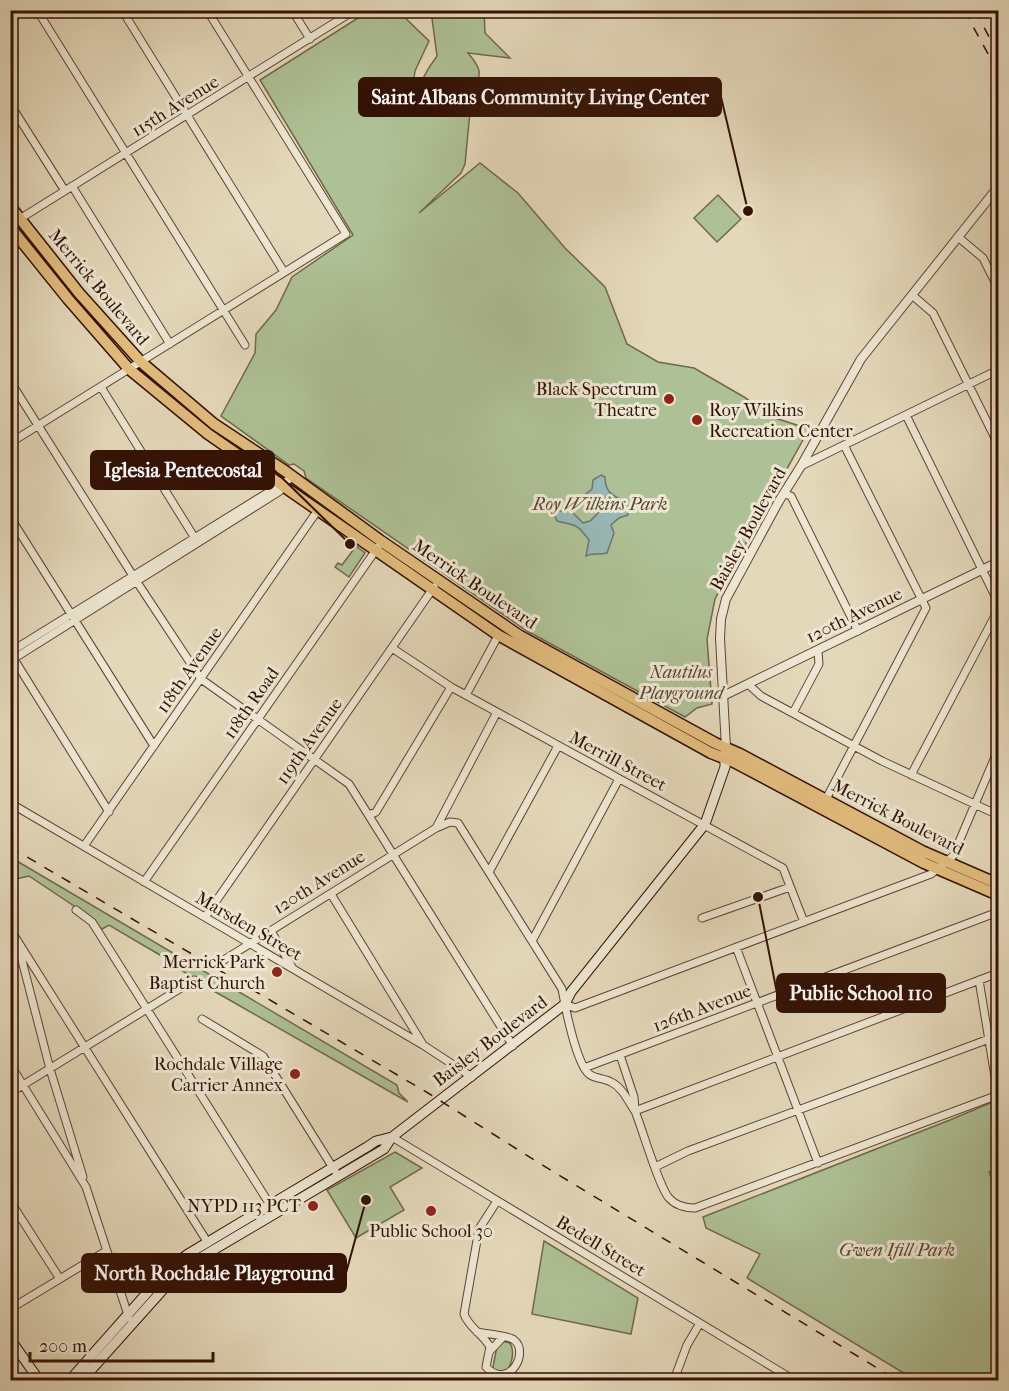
<svg xmlns="http://www.w3.org/2000/svg" width="1009" height="1391" font-family="'IM FELL French Canon',serif">
  <style>
    .green { fill: #aec095; stroke: #70684c; stroke-width: 1.5 }
    .water { fill: #97b8b6; stroke: #6f756f; stroke-width: 1.5 }
    .lines { fill: none; stroke-linecap: round; stroke-linejoin: round }
    .minor-casing { stroke: #5f4332; stroke-width: 9 }
    .tertiary-casing { stroke: #5f4332; stroke-width: 10 }
    .secondary-casing { stroke: #331104; stroke-width: 11 }
    .primary-casing { stroke: #331104; stroke-width: 13 }
    .minor { stroke: #ede6d2; stroke-width: 7 }
    .tertiary { stroke: #ede6d2; stroke-width: 8 }
    .secondary { stroke: #ede6d2; stroke-width: 9 }
    .primary { stroke: #e2bc7d; stroke-width: 10 }
    .rail { stroke: #331104; stroke-width: 1.5; stroke-dasharray: 10 10; stroke-linecap: butt }
    .poi-dot { fill: #8f2418; stroke: #ede6d2; stroke-width: 2 }
    .labels { text-anchor: middle; stroke-width: 6; stroke-linejoin: round; paint-order: stroke }
    .street-label { font-size: 18px; fill: #331104; stroke: #ede6d2 }
    .poi-label { font-size: 18px; fill: #331104; stroke: #ede6d2; text-anchor: end }
    .park-label { font-size: 18px; font-style: italic; fill: #584630; stroke: #ede6d2 }
    .leader { fill: none; stroke: #331104; stroke-width: 2 }
    .callout-dot { fill: #331104; stroke: #ede6d2; stroke-width: 2 }
    .callout { fill: #331104; stroke: #331104; stroke-width: 2 }
    .callout-label { font-size: 20px; text-anchor: middle; font-weight: bold; fill: #fff }
  </style>
  <rect width="100%" height="100%" fill="#e4d8ba"/>
  <filter id="stains"><feTurbulence type="fractalNoise" baseFrequency=".00333" numOctaves="4"/><feColorMatrix values="0 0 0 0 .2 0 0 0 0 .09 0 0 0 0 .02 0 0 0 .5 -.17"/></filter>
  <radialGradient id="worn" r=".72"><stop offset=".6" stop-color="#630" stop-opacity="0"/><stop offset="1" stop-color="#630" stop-opacity=".3"/></radialGradient>
  <path class="green" d="M484,10L485,33L510,58L468,53C480,67 484,74 472,91L465,164L461,173L419,213L480,163L518,193L565,248L605,287L627,344L658,362L694,368L744,397L772,417L809,429L715,599L707,639L712,704L697,708L685,717L527,631L306,478L304,471L294,464L289,465L221,416L255,353L256,334L276,310L292,277L353,235L260,80L369,11H398L429,41L415,71L409,111C416,91 424,73 437,56L431,11H448L453,16L455,11Z
    M718,195L741,219L717,242L694,218Z
    M356,546L365,553L349,577L335,567L338,563L342,565Z
    M10,857L397,1085L399,1093L408,1102L198,982L165,958L109,925L102,929L74,906L29,876L11,880Z
    M995,1101L998,1102V1167L989,1172L998,1193V1380H915L747,1278L760,1254L706,1228L703,1217L950,1120Z
    M395,1152L422,1168L390,1187L404,1210L356,1238L327,1190Z
    M544,1241L638,1298L631,1334L532,1314Z
    M502,1341L510,1343C515,1351 512,1365 506,1372L494,1370L493,1367L497,1346Z"/>
  <path class="water" d="M601,475L605,477C605,494 614,495 626,503L628,515L619,518L611,525L614,533L607,553C599,555 592,553 586,556L589,540C576,523 577,526 557,521L553,512L562,511L566,501L574,498L573,513L583,523L590,521L599,512L591,498L586,494L592,489L593,480Z"/>
  <g class="lines">
    <g class="minor-casing">
      <path id="minor" d="M37,10L245,345
        M122,10L284,272
        M292,10L310,39
        M10,104L65,191
        M72,186L170,344
        M10,225L355,10
        M958,237L983,258L998,288
        M912,295L933,313L998,444
        M10,381L135,579L201,679L349,784L513,1046
        M101,387L196,540
        M906,415L998,602
        M10,443L346,234L207,10
        M801,466L998,370
        M784,494L791,496L858,631
        M10,517L154,746
        M392,648L451,687L783,868L804,922
        M10,652L293,477
        M12,656L109,812
        M10,661L280,491L282,485
        M749,685L761,696L882,761L998,815
        M466,695L499,634
        M793,713L819,664L818,651
        M911,775L998,610
        M825,801L926,608L844,445
        M10,803L423,1045L472,1077
        M369,815L376,812L451,687
        M436,828L497,712
        M84,846L318,510
        M489,872L558,746
        M144,882L378,547
        M331,894L422,1043
        M76,910L92,922L99,933L272,1208
        M205,917L434,587
        M702,918L790,887
        M10,929L208,1243
        M271,931L292,967
        M532,941L619,779
        M18,945L50,1069L83,1177
        M736,947L818,1163
        M219,963L436,828L450,822L458,823L562,989C565,1006 576,1063 589,1074C595,1079 604,1078 611,1082C622,1087 628,1101 635,1111
        M979,980L998,1095
        M565,1004L575,1008L931,874L953,856L998,750
        M202,1019L263,1056L335,1171
        M620,1055L634,1097L635,1111C642,1128 659,1187 669,1198C676,1206 685,1208 695,1208L998,1095
        M10,1064L86,1187L129,1318
        M584,1068L998,912
        M10,1093L194,980
        M635,1111L998,973
        M392,1137L794,1380
        M655,1167L688,1151L989,1039
        M998,1174L996,1175L998,1180
        M10,1201L60,1279
        M10,1309L106,1251
        M477,1332C486,1334 508,1335 514,1340C530,1352 509,1391 486,1367L490,1347C483,1334 469,1328 464,1314L479,1229L497,1201
        M489,1352L503,1337
        M674,1380L687,1345L700,1323"/>
    </g>
    <g class="tertiary-casing">
      <path id="tertiary" d="M723,696L998,562
        M726,748L720,638L721,619L726,599L779,501L801,466L861,359L998,187"/>
    </g>
    <g class="secondary-casing">
      <path id="secondary" d="M10,1339L39,1380
        M70,1380L169,1268L188,1254L367,1147L376,1141L392,1137
        M82,1380L176,1275L193,1262L384,1149L392,1137L565,1004L571,992L705,824L725,767V754"/>
    </g>
    <g class="primary-casing">
      <path id="primary" d="M10,206L79,293L141,362L214,424L285,471L381,541L520,636L715,743L740,754L922,851L998,884
        M10,227L68,299L129,369L208,434L498,635L711,753L734,762L924,863L998,895"/>
    </g>
    <use href="#minor" class="minor"/>
    <use href="#tertiary" class="tertiary"/>
    <use href="#secondary" class="secondary"/>
    <use href="#primary" class="primary"/>
    <path class="rail" d="M964,10L998,72
      M975,10L998,54
      M10,847L428,1093L539,1163L897,1380"/>
  </g>
  <g class="poi-dot">
    <circle cx="669" cy="399" r="6"/>
    <circle cx="697" cy="420" r="6"/>
    <circle cx="277" cy="972" r="6"/>
    <circle cx="295" cy="1074" r="6"/>
    <circle cx="313" cy="1206" r="6"/>
    <circle cx="431" cy="1211" r="6"/>
  </g>
  <g class="labels">
    <g class="street-label">
      <text transform="translate(175 106) rotate(-32)" y="6">115th Avenue</text>
      <text transform="translate(99 287) rotate(50)" y="6">Merrick Boulevard</text>
      <text transform="translate(748 529) rotate(-61)" y="6">Baisley Boulevard</text>
      <text transform="translate(475 584) rotate(34)" y="6">Merrick Boulevard</text>
      <text transform="translate(854 615) rotate(-26)" y="6">120th Avenue</text>
      <text transform="translate(189 670) rotate(-55)" y="6">118th Avenue</text>
      <text transform="translate(251 703) rotate(-55)" y="6">118th Road</text>
      <text transform="translate(309 741) rotate(-55)" y="6">119th Avenue</text>
      <text transform="translate(618 761) rotate(28)" y="6">Merrill Street</text>
      <text transform="translate(898 817) rotate(27)" y="6">Merrick Boulevard</text>
      <text transform="translate(319 882) rotate(-32)" y="6">120th Avenue</text>
      <text transform="translate(249 926) rotate(30)" y="6">Marsden Street</text>
      <text transform="translate(702 1008) rotate(-21)" y="6">126th Avenue</text>
      <text transform="translate(490 1041) rotate(-37)" y="6">Baisley Boulevard</text>
      <text transform="translate(601 1246) rotate(31)" y="6">Bedell Street</text>
    </g>
    <g class="poi-label">
      <text x="657" y="395">Black Spectrum<tspan x="657" dy="21">Theatre</tspan></text>
      <text x="709" y="416" text-anchor="start">Roy Wilkins<tspan x="709" dy="21">Recreation Center</tspan></text>
      <text x="265" y="968">Merrick Park<tspan x="265" dy="21">Baptist Church</tspan></text>
      <text x="283" y="1070">Rochdale Village<tspan x="283" dy="21">Carrier Annex</tspan></text>
      <text x="301" y="1212">NYPD 113 PCT</text>
      <text x="431" y="1237" text-anchor="middle">Public School 30</text>
    </g>
    <g class="park-label">
      <text x="600" y="510">Roy Wilkins Park</text>
      <text x="681" y="678">Nautilus<tspan x="681" dy="21">Playground</tspan></text>
      <text x="897" y="1256">Gwen Ifill Park</text>
    </g>
  </g>
  <path class="leader" d="M748 211L721 97M350 544L274 470M758 897L777 993M366 1200L346 1273"/>
  <g class="callout-dot">
    <circle cx="748" cy="211" r="6"/>
    <circle cx="350" cy="544" r="6"/>
    <circle cx="758" cy="897" r="6"/>
    <circle cx="366" cy="1200" r="6"/>
  </g>
  <g class="callout">
    <rect x="359" y="78" width="362" height="38" rx="6"/>
    <rect x="91" y="451" width="183" height="38" rx="6"/>
    <rect x="777" y="974" width="168" height="38" rx="6"/>
    <rect x="82" y="1254" width="264" height="38" rx="6"/>
  </g>
  <g class="callout-label">
    <text x="540" y="104">Saint Albans Community Living Center</text>
    <text x="183" y="477">Iglesia Pentecostal</text>
    <text x="861" y="1000">Public School 110</text>
    <text x="214" y="1280">North Rochdale Playground</text>
  </g>
  <rect width="1009" height="1391" fill="none" stroke="#e4d8ba" stroke-width="36"/>
  <rect x="12" y="12" width="985" height="1367" fill="none" stroke="#331104" stroke-width="3"/>
  <rect x="18" y="18" width="973" height="1355" fill="none" stroke="#331104" stroke-width="1.5"/>
  <path d="M30 1352v9h183v-9" fill="none" stroke="#331104" stroke-width="3"/>
  <text x="39" y="1352" font-size="18" fill="#331104" stroke="#ede6d2" stroke-width="4.5" paint-order="stroke">200 m</text>
  <rect width="100%" height="100%" filter="url(#stains)"/>
  <rect width="100%" height="100%" fill="url(#worn)"/>
</svg>
